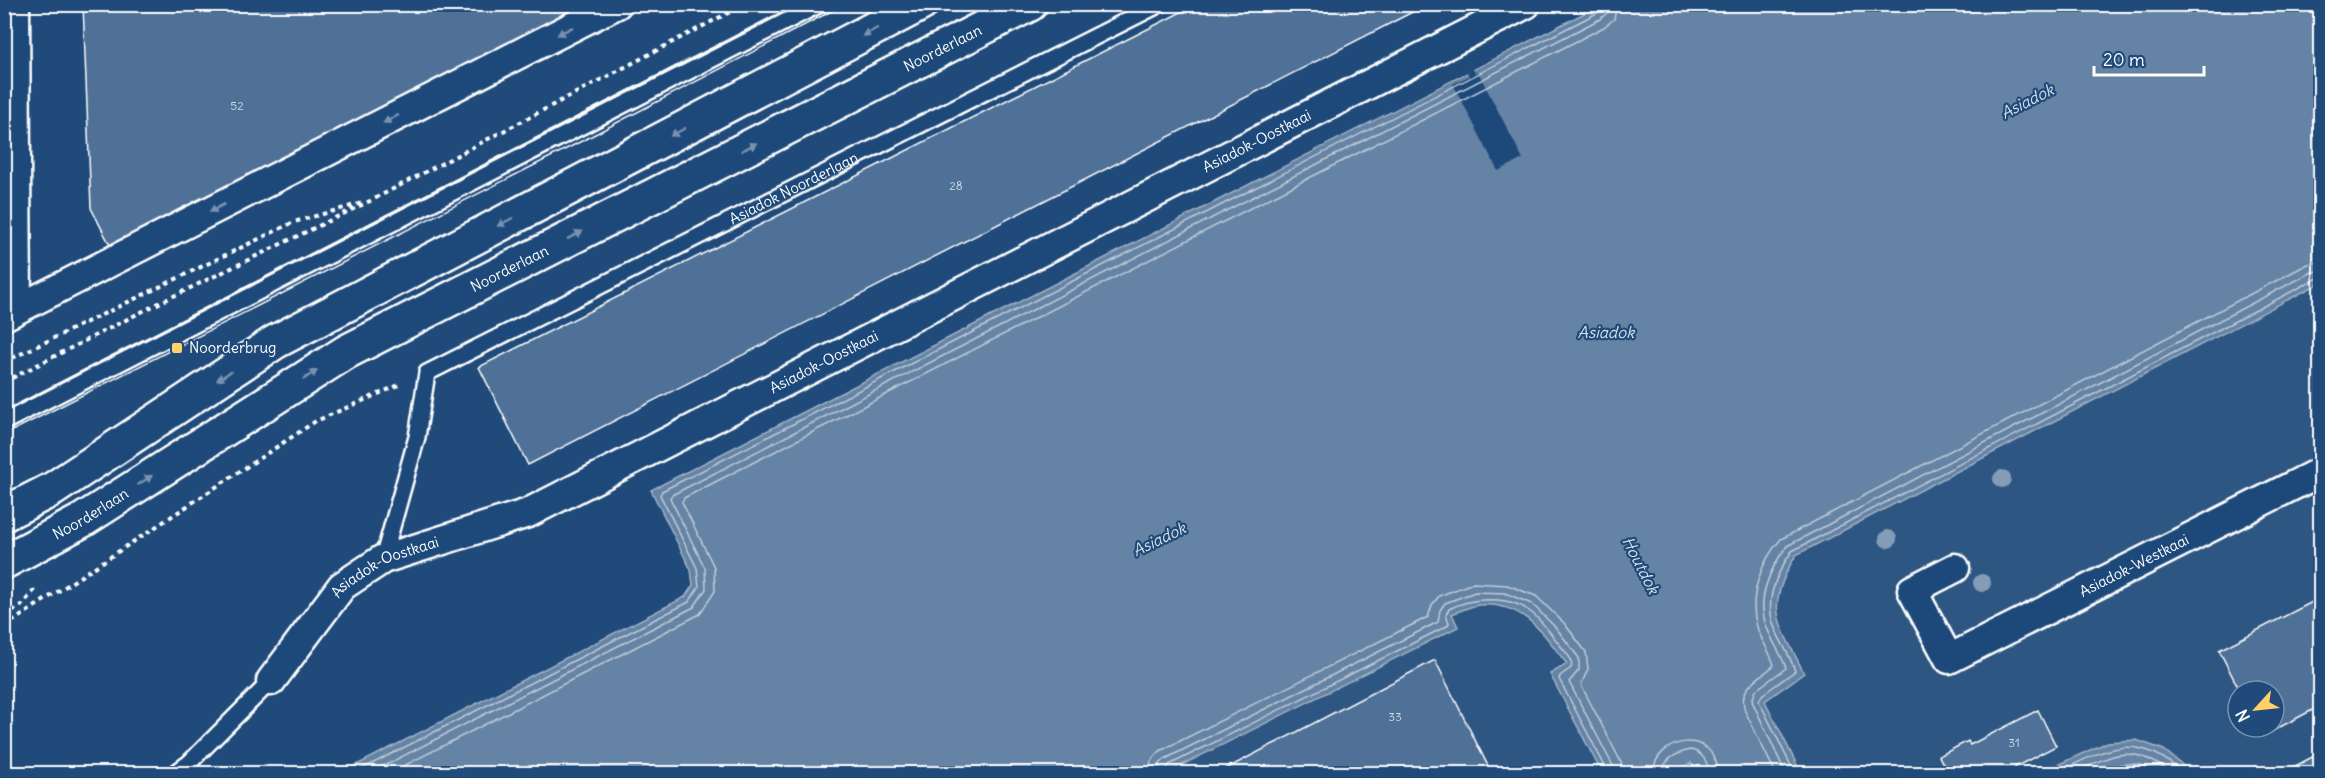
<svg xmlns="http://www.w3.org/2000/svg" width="2325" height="778" font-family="Delius,sans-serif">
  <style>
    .built { fill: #2e5683; fill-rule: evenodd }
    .water { fill: #6583a4; stroke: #a3b5c8; stroke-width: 1.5 }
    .pier { fill: #1f4a7a }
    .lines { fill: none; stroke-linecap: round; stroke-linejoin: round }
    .shore { stroke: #c1cddb; stroke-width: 1.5 }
    .building { fill: #507197; stroke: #fff; stroke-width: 1.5 }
    .service-casing { stroke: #fff; stroke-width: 20 }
    .minor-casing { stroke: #fff; stroke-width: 33 }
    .primary-casing { stroke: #fff; stroke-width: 38 }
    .path { stroke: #fff; stroke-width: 4; stroke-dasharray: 4.5 4.5; stroke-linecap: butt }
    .service { stroke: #1f4a7a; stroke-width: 15 }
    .minor { stroke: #1f4a7a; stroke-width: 28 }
    .primary { stroke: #1f4a7a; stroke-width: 33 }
    .tram { stroke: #fff; stroke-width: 1.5 }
    .tree { fill: #859cb6 }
    .oneway { fill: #7992af }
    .poi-dot { fill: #ffd166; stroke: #1f4a7a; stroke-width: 2 }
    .labels { text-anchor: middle; stroke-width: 4.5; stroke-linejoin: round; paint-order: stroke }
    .number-label { font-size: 12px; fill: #d3dce5 }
    .street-label { font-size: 15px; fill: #fff; stroke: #1f4a7a }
    .poi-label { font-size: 15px; fill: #fff; stroke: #1f4a7a; text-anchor: start }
    .water-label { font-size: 16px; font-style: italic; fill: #d8e0e8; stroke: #1f4a7a }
  </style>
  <rect width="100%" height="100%" fill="#1f4a7a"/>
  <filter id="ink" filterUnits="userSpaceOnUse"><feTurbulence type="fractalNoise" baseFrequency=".0167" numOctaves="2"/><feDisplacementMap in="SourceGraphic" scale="12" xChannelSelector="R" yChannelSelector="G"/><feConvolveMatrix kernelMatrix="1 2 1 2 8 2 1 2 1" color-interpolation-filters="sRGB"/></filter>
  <g filter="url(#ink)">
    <path class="built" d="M2320,283V773H2192L2164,750L2108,742L2039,773H1801L1765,700L1804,673L1778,620L1777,598L1783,576L1796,555ZM2238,691H2274V727H2238Z
      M1477,605L1502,607L1527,617L1567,664L1550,675L1602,773L1156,774L1452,614Z"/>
    <path class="water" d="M1600,5H2320V283L1796,555C1763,609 1779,622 1804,673L1765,701L1801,773H1696L1691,763L1671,773H1602L1550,674L1567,664C1542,632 1524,602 1479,605C1470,606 1460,611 1452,614L1458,627L1166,773L339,774L685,597L693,585L691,570L651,490Z
      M2136,740L2164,750L2192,773H2039L2108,742Z"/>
    <path class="pier" d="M1473,69L1475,73L1478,72L1523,159L1498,171L1453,84L1469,76L1467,72Z"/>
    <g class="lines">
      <path class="shore" d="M352,774L689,602L699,587L697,568L660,495L662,491L1597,13L1601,4
        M368,774L694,607L706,589L705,568L670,498L672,495L1600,19L1607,13L1608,4
        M388,774L700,614L715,591L714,567L682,502L684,498L1604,27L1614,19L1617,4
        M1148,774L1151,761L1160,751L1428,617L1432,605L1439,596L1473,583L1507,585L1536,596L1564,623L1586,652L1588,669L1581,685L1621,762L1624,774
        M1157,774L1159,765L1165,759L1438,622L1440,610L1445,603L1475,592L1505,593L1532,604L1557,629L1579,658V670L1569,682L1613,766L1615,774
        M1165,774L1169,765L1447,626L1449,623L1446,614L1449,609C1472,597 1511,595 1532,613C1543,622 1551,634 1560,645C1565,652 1574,659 1571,668L1560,676L1559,679L1606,768L1607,774
        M1653,774C1654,737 1716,726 1718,774
        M1662,774C1663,759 1677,753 1690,750C1702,751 1708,762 1709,774
        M1776,774L1745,711C1737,686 1760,679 1774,665C1770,652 1761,640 1757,627C1748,597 1761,561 1781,539L2308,264L2320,262
        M1786,774L1752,701L1756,690L1786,668C1781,653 1771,640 1766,625C1756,598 1771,567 1787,546L2312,272L2320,271
        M1795,774L1759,701L1762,695L1795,671C1790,654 1778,639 1773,623C1765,598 1778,571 1792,551L2316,279L2320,278
        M2054,774C2105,750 2135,728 2184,774
        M2072,774C2113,754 2132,742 2172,774
        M2093,774C2115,764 2137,757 2158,774"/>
    </g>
    <path class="building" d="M83,4H586L111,247L91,208Z
      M1197,4H1428L528,465L479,367Z
      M2320,598V706L2263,736L2259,727H2274V691H2240L2219,650Z
      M1435,660L1492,774H1216Z
      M2038,710L2056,746L2015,767L2018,774H1948L1939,756L1968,741L1970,745Z
      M2320,753V774H2280Z"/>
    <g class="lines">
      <g class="service-casing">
        <g id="service">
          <path d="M4,422L820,4"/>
          <path id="s1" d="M383,559L417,437L427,373L1160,4"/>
          <path d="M174,774L189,763L271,681"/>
        </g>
      </g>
      <g class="minor-casing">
        <g id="minor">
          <path d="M15,4L17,309"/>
          <path d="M4,316L617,4"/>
          <path id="s2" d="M1955,568L1912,590L1949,659L2320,472"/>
          <path id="s3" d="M271,681L342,586L383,559L528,513L1526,4"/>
        </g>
      </g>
      <g class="primary-casing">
        <g id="primary">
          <path d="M4,514L53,489L275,342L921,4"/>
          <path id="s4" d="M4,562L83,520L346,352L1030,4"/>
        </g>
      </g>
      <path class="path" d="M4,362L294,222L362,203
        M4,382L155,305L374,199L745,4
        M4,615L21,606L37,587
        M4,627L316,421L399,385"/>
      <use href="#service" class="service"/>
      <use href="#minor" class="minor"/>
      <use href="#primary" class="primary"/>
      <path class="tram" d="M4,411L797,4
        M4,435L576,144L845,4"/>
    </g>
    <g class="tree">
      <circle cx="2002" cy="479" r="9"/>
      <circle cx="1888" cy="539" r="9"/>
      <circle cx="1982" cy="583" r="9"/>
    </g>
    <defs><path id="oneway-solid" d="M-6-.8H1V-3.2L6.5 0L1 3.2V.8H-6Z" transform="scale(1.5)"/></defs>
    <g class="oneway">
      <use href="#oneway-solid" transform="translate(565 31) rotate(153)"/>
      <use href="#oneway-solid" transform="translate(870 32) rotate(152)"/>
      <use href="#oneway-solid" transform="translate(391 119) rotate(153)"/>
      <use href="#oneway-solid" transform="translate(678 132) rotate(152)"/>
      <use href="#oneway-solid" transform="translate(749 147) rotate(-27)"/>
      <use href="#oneway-solid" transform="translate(217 208) rotate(153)"/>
      <use href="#oneway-solid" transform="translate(505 222) rotate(152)"/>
      <use href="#oneway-solid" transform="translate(575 235) rotate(-27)"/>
      <use href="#oneway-solid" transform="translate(310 375) rotate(-33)"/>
      <use href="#oneway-solid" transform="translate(224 376) rotate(147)"/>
      <use href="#oneway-solid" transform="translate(145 480) rotate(-33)"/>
    </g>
  </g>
  <rect class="poi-dot" x="171" y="342" width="12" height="12" rx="3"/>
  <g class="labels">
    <g class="number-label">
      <text x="237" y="110">52</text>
      <text x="956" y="190">28</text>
      <text x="1395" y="721">33</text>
      <text x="2014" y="747">31</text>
    </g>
    <g class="street-label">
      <text dy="5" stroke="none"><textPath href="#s4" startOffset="1071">Noorderlaan</textPath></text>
      <text dy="5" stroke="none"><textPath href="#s3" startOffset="1138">Asiadok-Oostkaai</textPath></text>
      <text dy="5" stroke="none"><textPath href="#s1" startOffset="602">Asiadok Noorderlaan</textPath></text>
      <text dy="5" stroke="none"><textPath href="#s4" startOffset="585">Noorderlaan</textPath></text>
      <text dy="5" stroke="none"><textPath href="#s3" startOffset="652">Asiadok-Oostkaai</textPath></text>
      <text dy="5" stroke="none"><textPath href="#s4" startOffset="99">Noorderlaan</textPath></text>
      <text dy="5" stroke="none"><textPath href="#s2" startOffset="334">Asiadok-Westkaai</textPath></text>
      <text dy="5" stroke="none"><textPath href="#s3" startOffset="166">Asiadok-Oostkaai</textPath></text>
    </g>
    <g class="poi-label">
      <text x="189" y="353">Noorderbrug</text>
    </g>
    <g class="water-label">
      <text transform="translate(2027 101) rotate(-27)" y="6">Asiadok</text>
      <text x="1606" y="338">Asiadok</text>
      <text transform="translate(1159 539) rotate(-26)" y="6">Asiadok</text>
      <text transform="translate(1641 565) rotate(63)" y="6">Houtdok</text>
    </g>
  </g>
  <rect width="2325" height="778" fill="none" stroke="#1f4a7a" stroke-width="24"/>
  <rect x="12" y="12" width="2301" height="754" fill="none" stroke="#fff" stroke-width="2" filter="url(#ink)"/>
  <g transform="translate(2256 709) rotate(243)"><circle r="28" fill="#1f4a7a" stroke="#7992af" stroke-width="1.5"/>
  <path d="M0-4.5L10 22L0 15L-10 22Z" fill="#ffd166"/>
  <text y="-9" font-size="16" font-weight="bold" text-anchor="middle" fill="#ffffff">N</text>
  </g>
  <path d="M2094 66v9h110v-9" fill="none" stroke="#ffffff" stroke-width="3"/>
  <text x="2103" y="66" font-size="18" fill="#ffffff" stroke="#1f4a7a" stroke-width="4.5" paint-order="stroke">20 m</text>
</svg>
